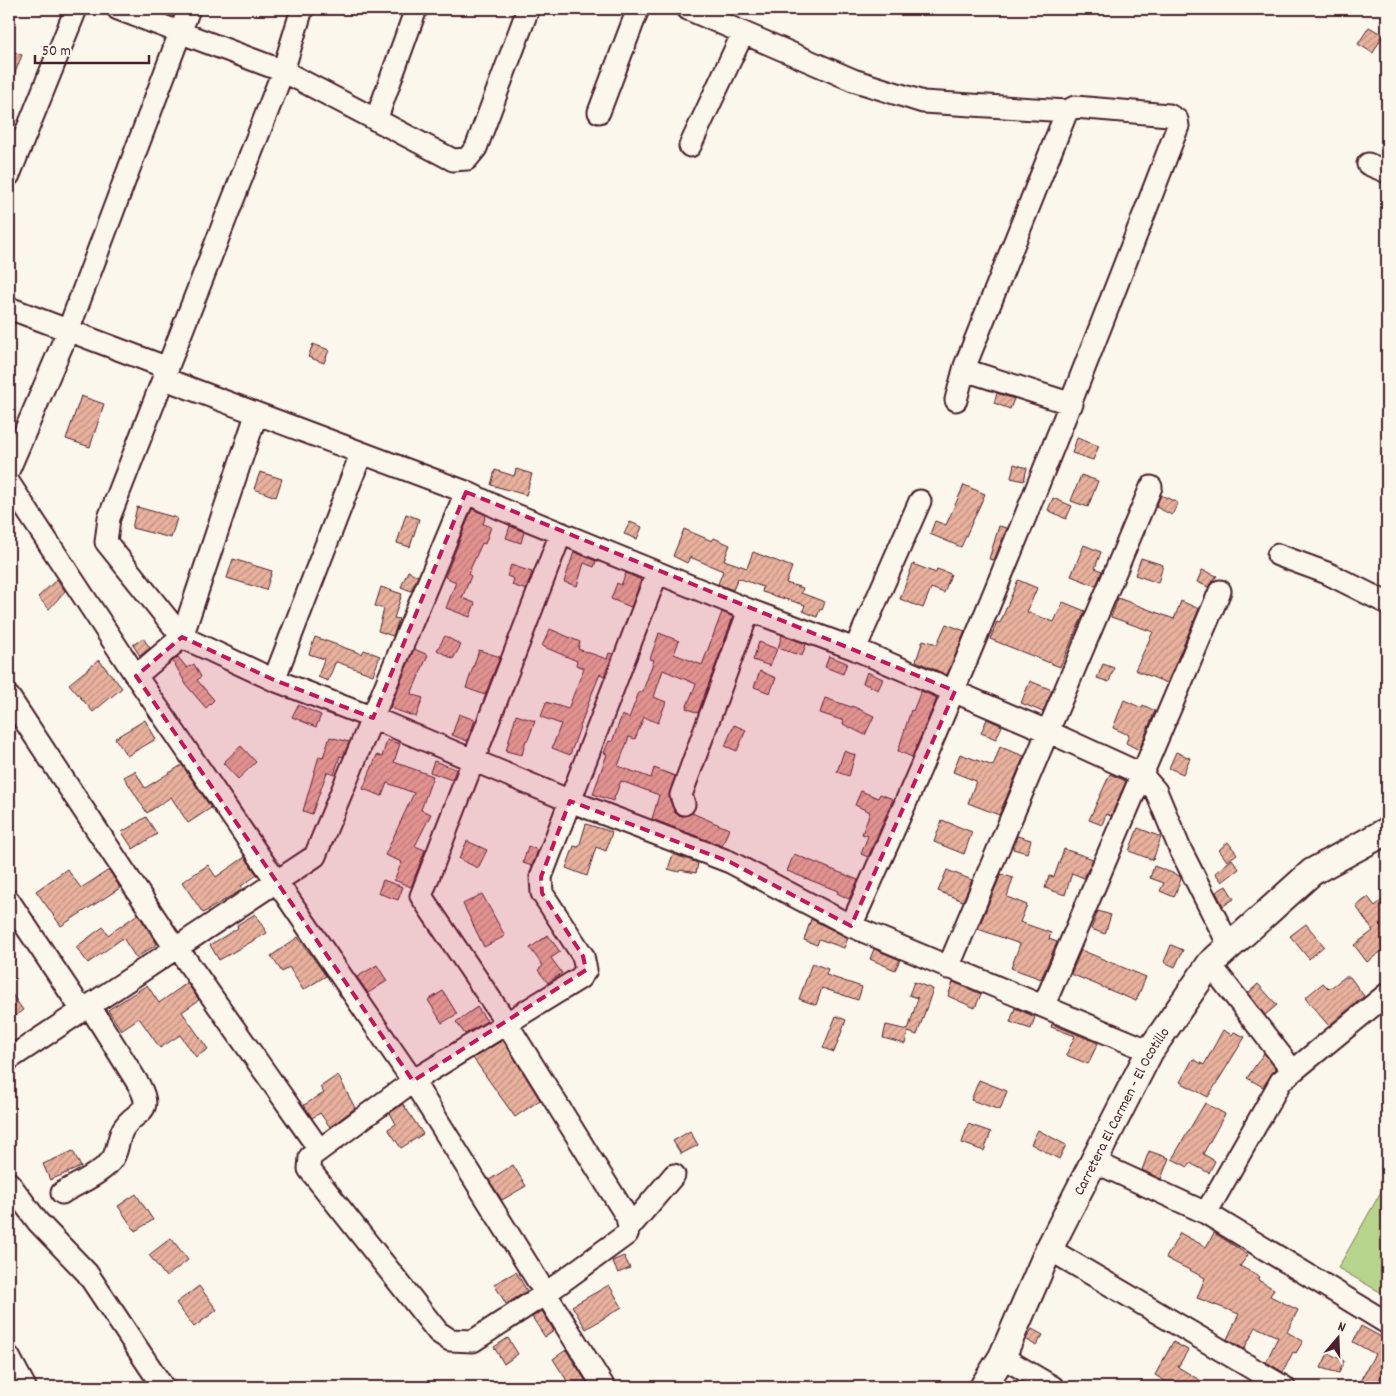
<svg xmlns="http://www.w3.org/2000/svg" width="1396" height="1396" font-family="Dekko,sans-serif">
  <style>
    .pitch { fill: #b6d48c; stroke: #807a5c }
    .building { fill: url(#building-hatch); stroke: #4a1f2b }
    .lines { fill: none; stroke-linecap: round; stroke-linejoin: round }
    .minor-casing { stroke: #4a1f2b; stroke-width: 25 }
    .major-casing { stroke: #4a1f2b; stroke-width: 30 }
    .minor { stroke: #fbf7ec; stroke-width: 21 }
    .major { stroke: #fbf7ec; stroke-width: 26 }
    .marked { fill: #c2185b; fill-opacity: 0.2; stroke: #c2185b; stroke-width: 4; stroke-dasharray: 10 6; stroke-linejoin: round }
    .labels { text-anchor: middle; stroke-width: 5; stroke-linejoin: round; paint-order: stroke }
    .street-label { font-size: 15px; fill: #4a1f2b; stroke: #fbf7ec }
  </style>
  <defs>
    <pattern id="building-hatch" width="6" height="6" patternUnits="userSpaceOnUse" patternTransform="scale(1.25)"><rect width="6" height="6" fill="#e9b29e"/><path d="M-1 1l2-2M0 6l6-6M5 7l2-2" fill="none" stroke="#bf9081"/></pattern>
  </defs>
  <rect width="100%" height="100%" fill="#fbf7ec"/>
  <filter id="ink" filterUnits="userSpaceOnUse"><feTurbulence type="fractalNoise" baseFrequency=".02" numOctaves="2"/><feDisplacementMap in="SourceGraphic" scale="10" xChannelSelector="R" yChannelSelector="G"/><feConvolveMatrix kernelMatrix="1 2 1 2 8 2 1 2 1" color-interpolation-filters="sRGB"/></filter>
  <g filter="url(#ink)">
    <path class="pitch" d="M1387,1181V1296L1338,1268Z"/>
    <path class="building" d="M1369,27L1383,35L1373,53L1358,44Z
      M9,50L22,55L10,86H9Z
      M313,344L329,350L324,363L308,357Z
      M997,393L1014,399L1010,409L994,403Z
      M81,396L104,404L90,447L66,439Z
      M1077,438L1099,446L1093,460L1072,453Z
      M1014,464L1027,468L1024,481L1011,478Z
      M516,469L532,474L526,495L491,485L495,470L514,476Z
      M260,472L282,479L276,497L254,489Z
      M1081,475L1098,481L1088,507L1071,501Z
      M964,485L985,494L961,547L930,534L935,521L946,525Z
      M1161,495L1178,503L1172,515L1156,507Z
      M1053,498L1072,506L1066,519L1048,510Z
      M137,507L177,518L171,538L132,528Z
      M472,509L486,515L483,524L491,527L485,544L482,543L468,574L471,576L462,598L475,603L470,617L446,608L456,582L445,577Z
      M406,514L419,519L410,547L397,543Z
      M630,522L642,527L637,539L624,534Z
      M510,526L524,532L521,543L506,538Z
      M999,526L1007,528L994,560L989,559Z
      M684,529L712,541L714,538L730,545L724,560L747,568L753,552L792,567L786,583L803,588L801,593L825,602L822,610L820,609L817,617L803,611L805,605L762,592L763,587L738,578L733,590L718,584L723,571L690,557L687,563L673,556Z
      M1084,545L1101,552L1095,568L1102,571L1096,586L1071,576Z
      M574,552L596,561L594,567L584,563L577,586L564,582Z
      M1141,558L1163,565L1158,583L1135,575Z
      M233,559L272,571L266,590L227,578Z
      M913,564L936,573L937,569L951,574L944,593L931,588L923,608L900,599Z
      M511,565L532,572L526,590L512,585L514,579L507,576Z
      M1202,570L1217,576L1208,587L1197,582Z
      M408,571L418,576L411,591L401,587Z
      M626,573L641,580L631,607L611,599L617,583L621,585Z
      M57,579L65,591L49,609L38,597Z
      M1018,580L1037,588L1027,612L1054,622L1063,602L1085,611L1060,667L990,639L997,622L1000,623Z
      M381,587L402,594L394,618L399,619L393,636L378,631L384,609L375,606Z
      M1118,598L1174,619L1181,601L1199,609L1167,683L1135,670L1153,632L1111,617Z
      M722,612L733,617L698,713L686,708L696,684L663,670L654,697L666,702L658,723L644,717L635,739L629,737L618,766L651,778L654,768L675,776L669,798L675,813L682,816L692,813L729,829L722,846L652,819L659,795L621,781L613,801L593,794L607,754L604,753L609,741L612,742L622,715L629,718L639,692L642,693L654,660L650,659L659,633L679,641L674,654L702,665Z
      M946,624L965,631L947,675L916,661L923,640L937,644Z
      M550,629L580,642L578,649L607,659L609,653L613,654L604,676L600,674L591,696L570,755L552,748L561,724L541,717L546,702L568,709L584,668L576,665L577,661L542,646Z
      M782,635L806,644L802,656L778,648Z
      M445,636L461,645L453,659L437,650Z
      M315,637L362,654L364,650L380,656L373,675L337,662L335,663L328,681L318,677L324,659L309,654Z
      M143,638L150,648L140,656L133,645Z
      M759,642L777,649L770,666L753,660Z
      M414,649L428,655L411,694L423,698L416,717L390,708Z
      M479,650L500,657L485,695L466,688Z
      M829,656L847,663L843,674L825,667Z
      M178,657L187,668L194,664L201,677L197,680L214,700L206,708L187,686L173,661Z
      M99,660L122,688L93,712L69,684Z
      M1103,664L1114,668L1109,682L1097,678Z
      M760,671L776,678L770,693L754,687Z
      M867,672L883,679L878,690L863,683Z
      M1030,681L1052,690L1043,712L1021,703Z
      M921,691L937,698L912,757L898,751L911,710L913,711Z
      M825,698L851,707L852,706L874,716L865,735L843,724L844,721L820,713Z
      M1124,700L1142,708L1143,705L1155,711L1139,750L1126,743L1129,735L1113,728Z
      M298,705L321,715L316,727L292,717Z
      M459,714L475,720L467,741L452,735Z
      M516,715L535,721L528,740H526L522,755L506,751Z
      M987,719L1002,726L996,739L981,733Z
      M145,720L156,739L127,756L115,738Z
      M734,725L746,730L737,751L725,746Z
      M330,737L349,742L343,757L340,756L334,775L327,772L312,814L303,811L319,756L323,757Z
      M387,740L400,744L394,762L433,776L421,810L431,814L415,846L425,850L411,887L394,880L402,862L385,855L414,793L387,783L382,796L363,789L377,755L382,757Z
      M241,746L256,762L238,779L223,763Z
      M1000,747L1024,756L999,815L968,803L976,781L953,772L960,754L993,766Z
      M844,751L855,755L849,776L837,772Z
      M1176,752L1190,758L1183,774L1169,768Z
      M434,761L456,769L452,780L430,772Z
      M182,765L211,808L188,823L171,797L147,813L124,777L135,771L145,788Z
      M1110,774L1126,781L1111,816L1106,814L1102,825L1089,820Z
      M861,791L878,798L880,794L893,799L868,857L861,854L868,836L862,834L870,812L855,805Z
      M146,817L157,834L133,849L122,832Z
      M942,820L972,832L964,854L934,842Z
      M586,824L612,832L606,851L596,847L587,876L566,868L574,846L579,847Z
      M1138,828L1161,837L1153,860L1129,851Z
      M1017,836L1031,840L1027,853L1013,849Z
      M467,841L487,850L478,868L459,859Z
      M1228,842L1237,854L1227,861L1219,850Z
      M528,846L538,850L532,866L523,863Z
      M1064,849L1093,859L1084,878L1072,873L1065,895L1045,888L1049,876L1054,877Z
      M673,854L698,863L696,873L680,870L679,872L668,869Z
      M794,854L858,880L849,899L837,893L838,891L787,871Z
      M245,857L257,875L241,886L243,889L203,913L182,882L208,865L216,877Z
      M1232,859L1239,869L1222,882L1215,873Z
      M1154,866L1180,876L1181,879L1174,897L1160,891L1164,883L1150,878Z
      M67,869L81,888L109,870L120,888L61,926L36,891Z
      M947,870L972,880L963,901L938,891Z
      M1001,874L1013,878L1007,897L1027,905L1020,922L1051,933L1049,939L1057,942L1041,979L1011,968L1020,944L978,929Z
      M383,880L403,887L398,900L378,893Z
      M1226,886L1234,899L1223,906L1216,892Z
      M482,894L505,936L484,947L463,904Z
      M1387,896V947L1367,962L1354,945L1373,931L1356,906L1368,897L1375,906Z
      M1098,911L1111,915L1105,934L1091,929Z
      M138,914L157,944L136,958L123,938L88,963L76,947L103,927L108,935Z
      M255,914L267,933L219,960L210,945L238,928L237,925Z
      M811,919L848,938L844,948L819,939L817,945L804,940Z
      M1306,924L1324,946L1309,959L1290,936Z
      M548,935L560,952L551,958L562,973L548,983L538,970L543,966L530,948Z
      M298,937L326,976L303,990L289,967L282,972L271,956Z
      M1171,945L1183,950L1175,967L1164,962Z
      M874,949L900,960L895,970L870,959Z
      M1081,950L1146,977L1136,1001L1071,974Z
      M812,963L828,969L826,975L862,987L858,1000L822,988L816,1005L799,999Z
      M377,965L387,981L368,993L357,977Z
      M1345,977H1350L1364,996L1329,1026L1305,998L1323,983L1329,989Z
      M914,982L933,989L917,1035L908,1032L905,1044L883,1038L886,1025L908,1030L918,998L909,995Z
      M953,982L981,994L975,1008L948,996Z
      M187,983L199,1000L182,1012L208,1049L196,1057L180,1035L160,1048L139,1018L121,1030L108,1010L147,985L159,1003Z
      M1258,984L1277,1005L1265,1015L1248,993Z
      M9,990L23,1010L9,1020Z
      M443,991L457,1014L442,1023L428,1000Z
      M477,1007L487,1021L465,1034L456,1022Z
      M1015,1008L1035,1017L1031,1029L1010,1022Z
      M836,1016L846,1020L834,1052L823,1048Z
      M1052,1024L1098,1043L1088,1064L1066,1055L1075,1036L1051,1027Z
      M1223,1030L1232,1035L1234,1032L1245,1037L1208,1097L1180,1082L1193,1059L1204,1065Z
      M503,1040L540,1100L515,1117L473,1058Z
      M1264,1053L1276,1069L1263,1087L1247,1078Z
      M338,1075L355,1108L330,1127L320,1113L312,1118L304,1105L324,1093L320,1087Z
      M979,1080L1007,1091L1000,1110L971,1100Z
      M1205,1103L1225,1114L1203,1154L1215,1161L1209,1173L1190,1163L1188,1167L1172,1159Z
      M403,1104L423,1134L401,1148L388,1129L396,1124L390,1113Z
      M968,1124L991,1132L984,1151L962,1143Z
      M1038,1130L1066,1145L1059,1159L1031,1144Z
      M690,1131L698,1145L681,1154L673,1141Z
      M73,1151L81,1167L50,1180L43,1164Z
      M1149,1151L1169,1158L1161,1179L1142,1170Z
      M513,1165L526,1186L502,1200L489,1180Z
      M136,1194L153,1220L135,1231L118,1206Z
      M1180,1233L1206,1247L1214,1233L1230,1243L1248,1255L1240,1266L1260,1277L1258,1280L1274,1289L1270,1296L1298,1310L1287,1332L1303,1341L1296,1353L1293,1352L1283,1372L1266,1362L1278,1337L1256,1327L1244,1349L1227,1339L1239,1314L1197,1298L1205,1278L1166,1258Z
      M171,1238L188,1260L166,1277L149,1255Z
      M624,1256L630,1268L618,1273L612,1261Z
      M516,1272L527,1291L506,1304L494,1284Z
      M609,1285L622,1307L586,1329L572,1306Z
      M199,1286L217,1310L194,1327L176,1303Z
      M542,1311L554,1331L545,1337L532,1317Z
      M1361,1326L1383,1338L1387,1335V1364L1375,1387L1360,1381L1375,1354L1353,1342Z
      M1032,1329L1043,1335L1036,1346L1026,1339Z
      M508,1338L518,1354L504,1364L494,1347Z
      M1173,1342L1188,1350L1178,1367L1211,1387H1174L1155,1375Z
      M566,1350L587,1383L579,1387H571L553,1359Z
      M1328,1353L1344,1361L1339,1373L1321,1368Z"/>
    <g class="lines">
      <g class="minor-casing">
        <path id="minor" d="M118,9L283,71L109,518L106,542L182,637L274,680L373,718L570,801L730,862L851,926L1150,1051
          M302,9L283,71L453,160L467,159L476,148L528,9
          M688,9L853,80L923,102L1067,111
          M599,112L638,9
          M376,120L416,9
          M690,146L743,33
          M1368,164L1387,172
          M9,175L76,9
          M9,308L168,368
          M165,379L466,492L499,508L749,610L855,649L1049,732L1141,774L1156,791L1180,849L1230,947
          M956,400L965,366
          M9,469L68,331L189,9
          M9,483L136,676L413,1081L604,1387
          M561,533L421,896L506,1022L627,1217L629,1228L627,1234L545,1294L473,1341L450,1340L438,1332L309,1169L310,1157L413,1081L580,978L586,970L583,956L542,893L541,877L657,573
          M1278,555L1327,573L1387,603
          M855,649L920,501
          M136,676L182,637L256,415
          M274,680L361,454
          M9,697L175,948
          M684,804L681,795L749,610
          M9,901L82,1010
          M851,926C970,663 1075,395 1178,126L1177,120L1169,115L1075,107L1067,111L965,366L971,372L1072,404
          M186,960L319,1149
          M1210,964L1293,1071
          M948,968L1151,487
          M1044,1005L1220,591
          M9,1059L315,856L466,492
          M1095,1162L1206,1213L1387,1323
          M9,1183L38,1222L87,1273L163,1387
          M62,1193C75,1185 105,1172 113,1158C118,1150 118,1138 123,1129C135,1109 155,1115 139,1085L89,1005
          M1206,1213L1281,1081L1387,994
          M629,1228L674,1175
          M1049,1249L1284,1387
          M9,1357L25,1387
          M1002,1357L1053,1387"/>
      </g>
      <g class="major-casing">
        <g id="major">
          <path id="s1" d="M983,1387L1002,1357L1049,1249L1150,1051L1210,964L1312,872L1387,831"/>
        </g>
      </g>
      <use href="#minor" class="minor"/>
      <use href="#major" class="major"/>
    </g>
  </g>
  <path class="marked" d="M466,492L955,691L851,926L730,862L570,801L541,877L542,893L583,956L586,970L413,1081L136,676L182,637L274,680L373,718Z"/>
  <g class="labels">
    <g class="street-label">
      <text dy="5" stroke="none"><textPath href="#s1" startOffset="309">Carretera El Carmen - El Ocotillo</textPath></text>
    </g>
  </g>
  <rect width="1396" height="1396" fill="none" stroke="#fbf7ec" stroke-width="30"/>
  <rect x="15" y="15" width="1366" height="1366" fill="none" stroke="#4a1f2b" stroke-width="2" filter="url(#ink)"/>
  <g transform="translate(1338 1338) rotate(19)" stroke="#fbf7ec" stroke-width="4" paint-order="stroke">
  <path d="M0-4L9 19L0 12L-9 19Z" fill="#4a1f2b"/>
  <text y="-8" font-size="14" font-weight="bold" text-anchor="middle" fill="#4a1f2b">N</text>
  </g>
  <path d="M35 55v8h114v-8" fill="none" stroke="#4a1f2b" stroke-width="2.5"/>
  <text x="42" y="55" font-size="15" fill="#4a1f2b" stroke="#fbf7ec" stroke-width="4" paint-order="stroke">50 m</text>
</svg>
